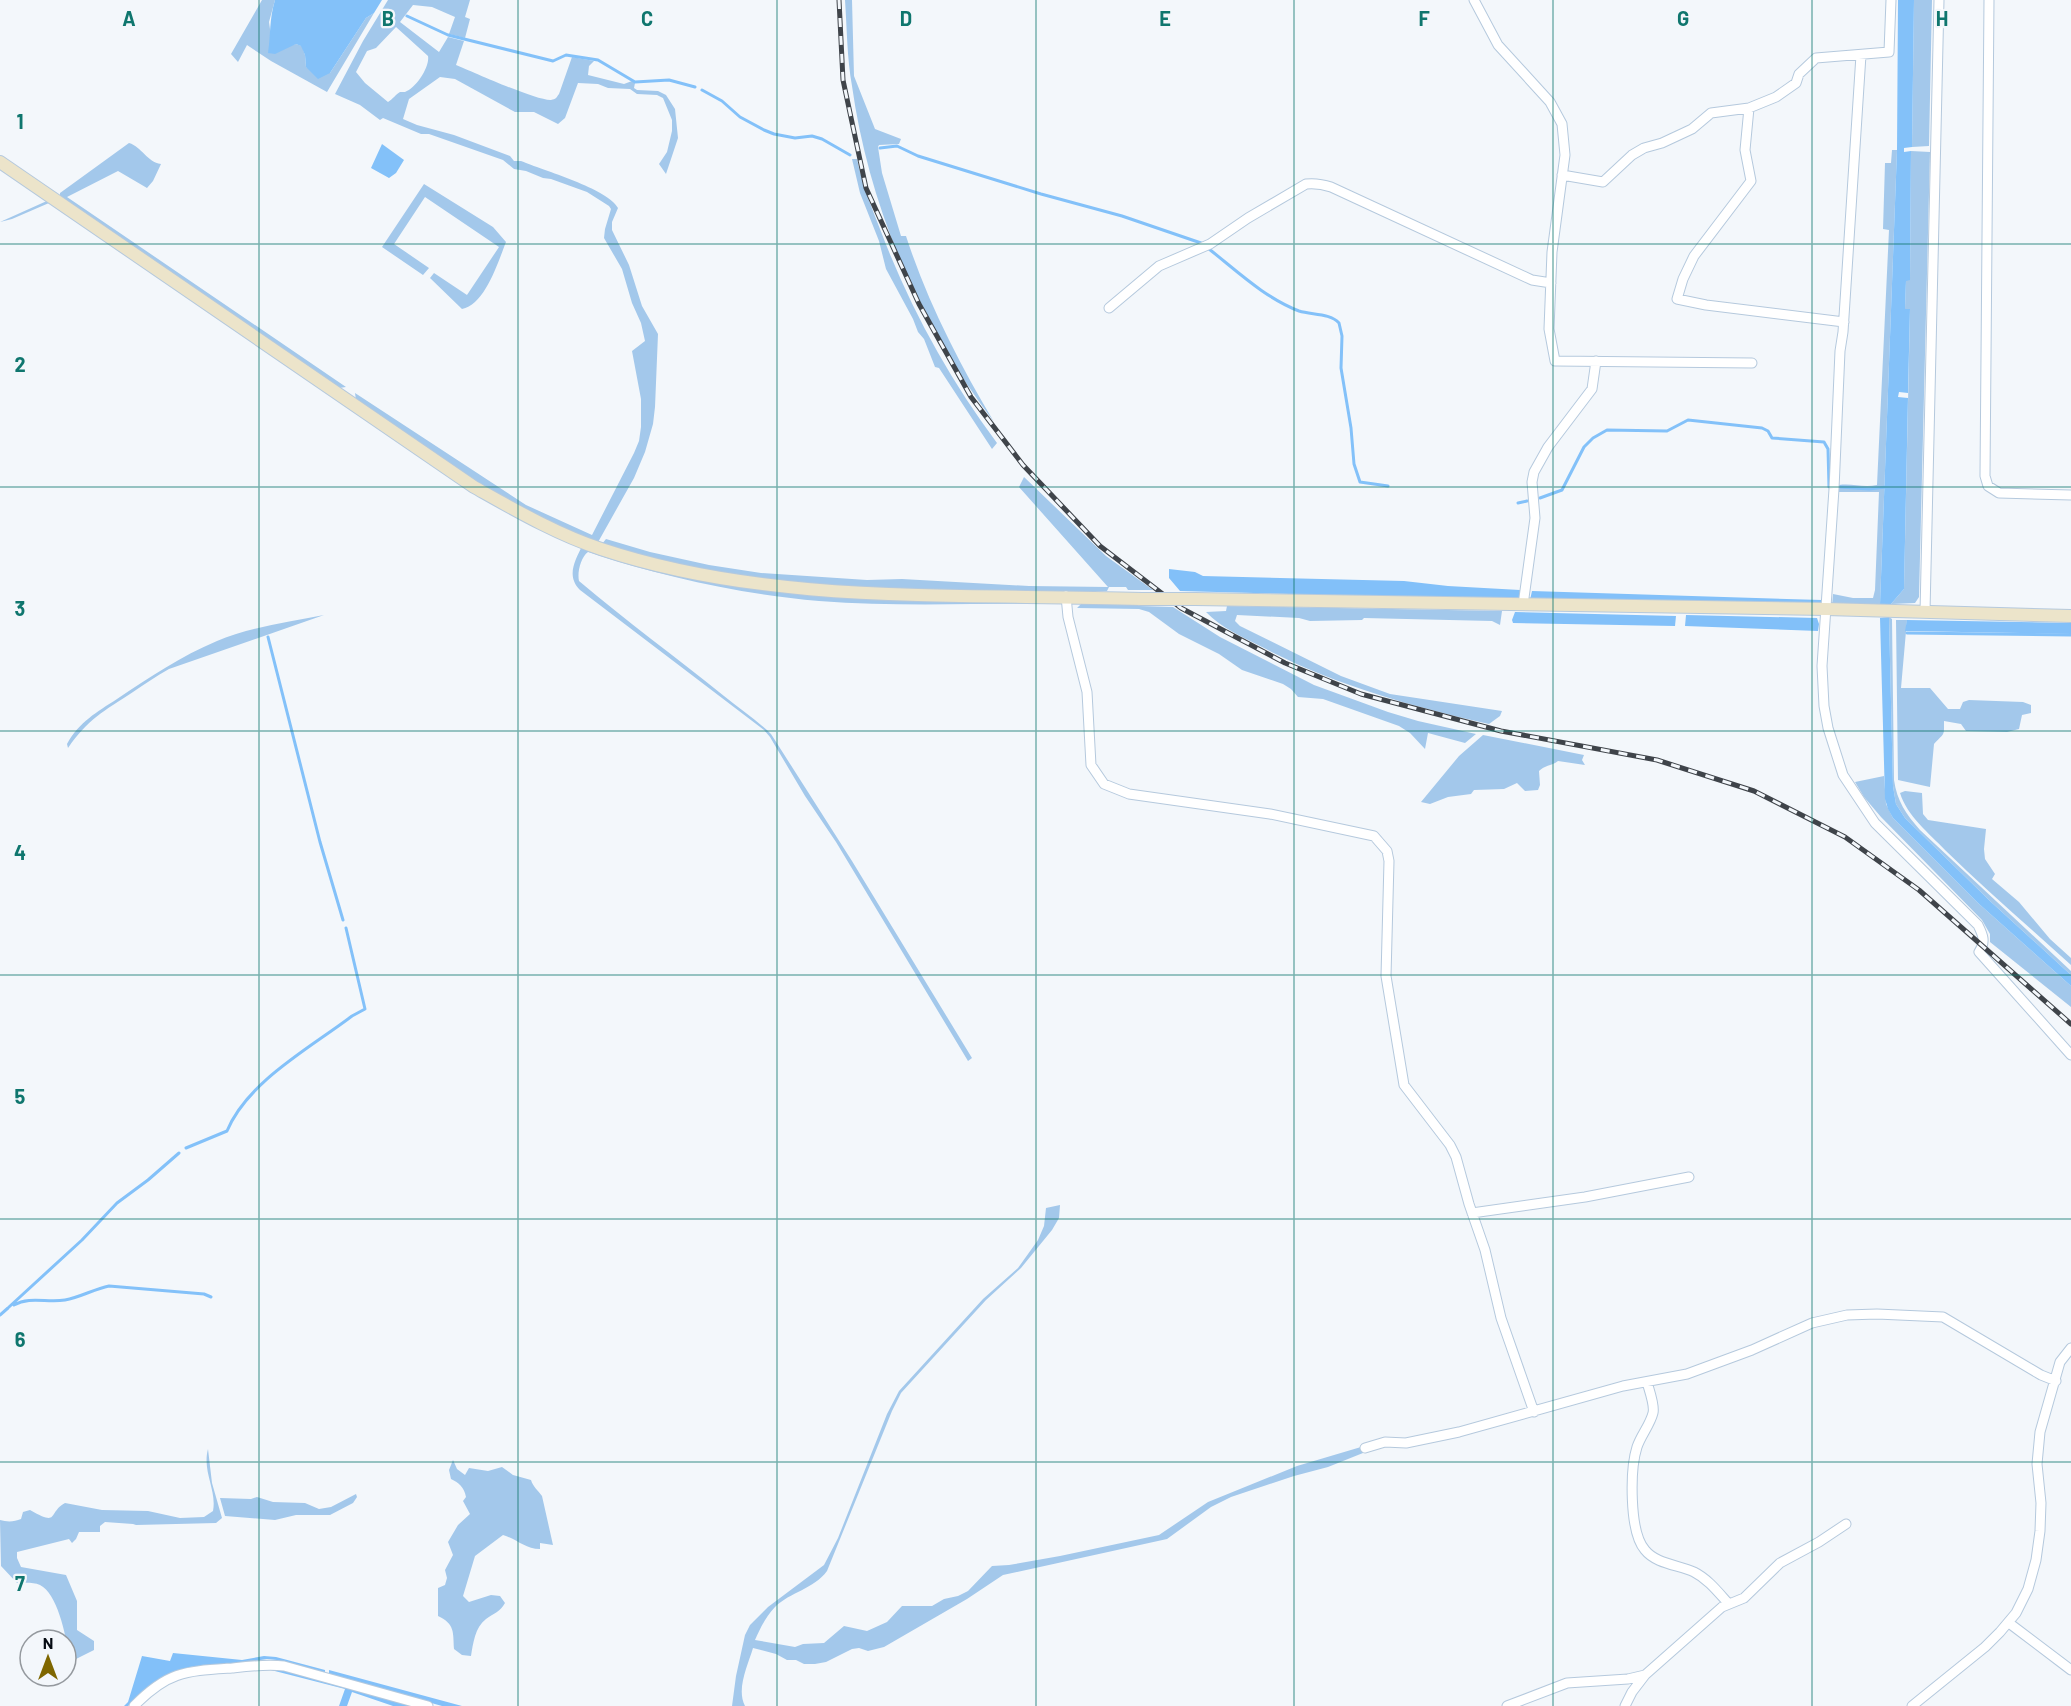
<svg xmlns="http://www.w3.org/2000/svg" width="2071" height="1706" font-family="Barlow,sans-serif">
  <style>
    .green { fill: #a3c8eb; fill-rule: evenodd }
    .forest { fill: #82c0f9 }
    .water { fill: #83c1f9 }
    .lines { fill: none; stroke-linecap: round; stroke-linejoin: round }
    .stream { stroke: #83c1f9; stroke-width: 3 }
    .street-casing { stroke: #b5c9dd; stroke-width: 11 }
    .secondary-casing { stroke: #b5c9dd; stroke-width: 14 }
    .street { stroke: #fff; stroke-width: 9 }
    .secondary { stroke: #ece4ca; stroke-width: 12 }
    .rail-casing { stroke: #3f444a; stroke-width: 5 }
    .rail { stroke: #f3f7fb; stroke-width: 3; stroke-dasharray: 9; stroke-linecap: butt }
    .secondary-bridge-casing { stroke: #b5c9dd; stroke-width: 14; stroke-linecap: butt }
    .secondary-bridge { stroke: #ece4ca; stroke-width: 12 }
    .grid { fill: none; stroke: #0f766e; stroke-width: 1.5; stroke-opacity: 0.55 }
    .grid-label { font-size: 20px; text-anchor: middle; font-weight: bold; fill: #0f766e; stroke: #f3f7fb; stroke-width: 4.5; stroke-linejoin: round; paint-order: stroke }
  </style>
  <rect width="100%" height="100%" fill="#f3f7fb"/>
  <path class="green" d="M262,0H275L269,22L271,36L291,45L296,44L302,46L305,55L306,67L330,73L366,18L374,13L327,92L271,61L247,45L238,62L231,54Z
    M388,0H470L465,17L470,19L465,38L449,34L455,17L432,7L413,5L400,22L439,52L448,37L464,41L456,65C473,72 537,101 551,100C556,99 556,98 559,94L572,57L594,61L589,66L588,75L624,84L632,81L635,83L634,88L637,90L658,91L666,95L675,109L678,138L666,174L659,164L667,152L672,131V120L663,98L657,95L637,94L630,89L608,88L598,84L578,83L565,118L558,124L534,112H515L455,79L440,77L409,99L403,119L417,125L454,135L510,156L514,161H521C542,170 609,189 618,208L612,222V230L629,265L642,306L658,334L655,407L653,424L645,452L634,478L597,544L541,519L487,489L356,400L355,393L526,505L592,535L634,453L639,441L641,427V399L632,351L645,341L641,323L632,303L622,269L604,238L605,229L611,209L609,206L587,192L551,179L543,178L526,171L514,169L503,160L429,134H421L383,118L380,120L360,105L335,94L363,41ZM396,27L428,56C430,67 416,88 405,92C403,92 401,92 400,92C396,94 393,99 388,102L365,83L356,72L367,51L376,48Z
    M845,0H852L854,76L875,129L901,139L899,144L879,145L878,147L882,173L901,236H906C927,301 959,363 994,422C920,325 869,207 852,86C847,58 847,29 845,0Z
    M1914,0H1932L1929,146L1912,147Z
    M129,143C142,147 147,162 161,164L153,181L147,188L118,171L67,197L346,387L339,388L60,196V193Z
    M1892,150H1897L1880,604L1878,607L1832,606L1833,594L1853,598H1873L1875,590L1879,492H1838L1839,485C1852,483 1863,488 1877,485L1889,230L1883,229L1885,163H1891Z
    M1911,151L1930,152L1919,597L1915,603L1891,604L1904,589L1910,310L1905,309L1906,280H1910Z
    M852,159H857C862,183 871,206 880,229C909,306 948,377 997,443L992,449L939,368L935,367L924,339L918,332L913,319L886,269L879,241L860,193Z
    M424,184L493,227L506,242C498,262 485,305 462,309L430,278L434,273L467,295L499,247L425,197L394,244L429,268L423,275L382,247Z
    M49,200L555,534L551,535L459,484L49,203L12,219L0,222Z
    M1024,477L1106,556L1153,590H1128L1126,587H1109L1107,591H982L804,585L693,568L602,544L606,539L650,552L709,565L761,573L867,580L902,579L1029,586L1108,587L1019,487Z
    M582,546L721,584L775,592L1040,600L1052,604C975,603 896,607 819,601C740,594 663,577 588,552C581,557 577,572 579,581C626,621 676,657 724,696C740,709 757,720 771,734L852,861L972,1058L968,1061L836,842L805,796L770,737L764,730L580,590C566,576 575,561 582,546Z
    M1083,602L1135,603L1139,606L1173,607L1220,637L1314,685L1388,712L1418,721L1476,734L1465,743L1428,733L1425,749L1410,733L1399,726L1323,699L1298,697L1291,689L1283,684L1242,670L1219,654L1179,634L1149,612L1139,609L1077,608Z
    M1227,606L1502,611L1500,625L1492,621L1364,618L1362,620L1310,621L1299,618L1237,615L1235,621L1240,626L1341,676L1390,694L1502,711L1500,716L1489,724C1410,706 1332,684 1260,646C1240,636 1222,628 1206,612L1226,611Z
    M324,615L169,669C156,676 145,684 133,692C104,711 88,719 68,748L67,744C79,722 97,712 117,699C150,677 181,656 217,641C250,627 289,622 324,615Z
    M1889,617L1892,619L1894,780C1897,801 1906,814 1920,830L2071,971V975L1990,901L1905,818L1896,804L1893,786Z
    M1896,620H1907L1901,688H1930L1948,709H1960L1963,702L1969,700L2023,702L2031,705V713L2022,715L2019,729L2007,732L1966,731L1961,724L1944,721C1944,737 1945,732 1934,744L1930,787L1898,780Z
    M1483,735L1584,755L1582,760L1585,765L1558,761C1552,766 1545,765 1539,771L1540,785L1538,790L1525,791L1517,783L1504,789L1474,790L1471,794L1448,797L1430,804L1421,802L1459,756Z
    M1884,776L1886,804L1893,818L1978,903L2071,986V1007L1990,942V934L1982,920L1881,817L1864,797L1855,782Z
    M1905,791L1922,793L1923,814L1928,820L1986,829L1984,849L1985,859L1995,874L1992,879L2019,902L2050,939L2071,958V965C2029,927 1986,890 1945,850C1929,833 1907,816 1900,793Z
    M1060,1205L1059,1218L1052,1230L1021,1268L986,1300L901,1393L892,1411L827,1571C814,1589 790,1592 775,1607C766,1616 760,1629 755,1640L795,1647L803,1644L824,1643L844,1626L867,1631L887,1622L902,1606H932L944,1599L958,1596L968,1591L992,1566L1009,1565L1060,1556L1159,1535L1208,1502L1297,1466L1361,1447L1363,1453L1328,1467L1294,1476L1231,1497L1211,1507L1167,1539L1003,1575L967,1599L884,1647L868,1651L859,1648L852,1649L826,1662L815,1664H804L796,1660H787L776,1654L753,1648C748,1665 736,1689 745,1706H732L736,1676L745,1635L750,1625L768,1607L824,1565L838,1538L887,1414L899,1391L983,1299L1018,1268L1038,1240L1044,1226L1046,1208Z
    M208,1449L212,1483L222,1518L216,1523L136,1525L133,1524L105,1522L100,1526V1532H79L76,1539L72,1543L69,1539L17,1552V1558L21,1567L66,1575L77,1601V1630L94,1641V1650L66,1664V1654L68,1652C66,1635 57,1593 40,1585C33,1582 24,1583 17,1583L1,1566L0,1520C7,1522 14,1522 21,1519L23,1512L30,1510C60,1527 47,1513 65,1503L102,1510L148,1511L180,1518L204,1517L213,1511C217,1490 202,1472 208,1449Z
    M453,1460L457,1469L465,1475L469,1468L488,1471L502,1467L513,1475L531,1480C533,1487 538,1490 542,1496L553,1545L540,1543V1549C525,1549 517,1539 503,1535L475,1556L463,1596L469,1602L491,1595L500,1596L505,1603C500,1612 494,1613 486,1619C475,1627 473,1644 471,1656L462,1655L454,1649C453,1632 455,1624 438,1616V1588L445,1585L447,1578L445,1570L453,1555L448,1542L458,1525L470,1514L463,1501L466,1497C464,1487 459,1483 451,1479L449,1470Z
    M356,1494L357,1497L353,1503L330,1515H296L275,1520L225,1516L220,1498L251,1499L257,1497L273,1502L305,1503L319,1509L331,1507Z"/>
  <path class="forest" d="M1169,569L1195,572L1203,576L1404,581L1448,586L1520,590V600L1180,591L1169,578Z
    M1532,591L1822,600V606L1530,600Z
    M1515,612L1676,616L1675,626L1513,623L1512,620Z
    M1686,615L1817,618L1819,624L1818,631L1685,626Z
    M1907,620L2071,623V634L1905,631Z
    M173,1653L242,1660L264,1656L276,1657L325,1670V1673L277,1660L267,1659L235,1664L190,1667L168,1674L147,1688L128,1706H124L128,1702L142,1656L170,1661Z
    M268,1666L414,1706H393L352,1692L347,1706H339L345,1689L267,1669Z
    M329,1670L462,1706H442L329,1674Z"/>
  <path class="water" d="M275,0H382L374,13L366,18L330,73L318,79L306,67L305,55L301,46L296,44L275,54L268,53C271,33 269,20 275,0Z
    M1898,0H1914L1912,147L1904,148V152L1911,151L1910,280L1906,281L1905,309H1910L1908,393L1899,392L1898,397L1908,398L1904,589L1891,604H1880L1897,150Z
    M382,144L404,160L396,173L389,178L371,168Z
    M1889,617L1893,786L1896,804L1905,818L1990,901L2071,975V986L1978,903L1893,818L1888,809L1885,799L1880,618Z"/>
  <g class="lines">
    <path class="stream" d="M407,16L448,35L553,61L566,55L598,60L635,82L669,80L695,87
      M702,90L722,101L740,117L764,130L774,134L795,138L812,136L822,139L850,155
      M880,148L897,146L918,156L1041,194L1122,216L1201,243
      M1209,249C1237,271 1265,298 1299,311C1312,315 1330,313 1339,323L1342,336L1341,368L1351,428L1354,464L1360,482L1388,486
      M1840,487L1869,489L1886,487
      M1540,498L1562,490L1584,447L1593,438L1607,430L1667,431L1688,420L1762,428L1768,431L1772,438L1824,442L1828,449L1829,487
      M1518,503L1527,501
      M1907,633L2071,635
      M268,637L320,842L343,920
      M186,1148L227,1131C248,1081 310,1048 352,1016L365,1009L346,928
      M14,1305C30,1296 47,1303 65,1300C81,1297 94,1289 109,1286L204,1294L211,1297
      M9,1307L82,1240L117,1203L148,1180L179,1153
      M0,1315L8,1308"/>
    <g class="street-casing">
      <path id="street" d="M1474,0L1498,45L1550,102L1562,124L1565,155L1552,252L1549,329L1555,361L1752,363
        M1989,0L1985,476L1988,486L1999,493L2071,495
        M1861,55L1843,332L1840,351L1834,489L1822,666L1824,706L1828,728L1843,775L1875,823L1978,925C1983,935 1986,942 1979,952L2071,1055
        M1749,108L1745,150L1751,181L1694,256L1683,279L1677,299L1706,305L1844,322
        M1562,175L1603,182L1632,155L1644,148L1662,143L1692,129L1711,113L1749,108L1776,97L1796,83L1799,74L1816,58L1889,52L1891,0
        M1109,308L1159,266L1210,244L1248,218L1306,184C1315,183 1322,184 1331,187L1532,280L1551,283
        M1066,596L1068,617L1087,692L1091,765L1104,784L1129,794L1270,814L1374,836L1387,851L1389,861L1386,976L1404,1085L1450,1145L1456,1157L1469,1204L1485,1250L1501,1318L1534,1412
        M1523,605L1535,518L1532,482L1534,472L1548,447L1592,389L1596,361
        M1925,612L1939,0
        M1472,1213L1585,1197L1689,1177
        M1647,1382C1649,1390 1655,1405 1653,1413C1650,1425 1641,1435 1637,1447C1630,1469 1629,1532 1645,1550C1656,1564 1679,1565 1694,1572C1708,1579 1718,1592 1728,1603
        M1365,1448L1385,1442L1406,1443L1459,1432L1623,1386L1687,1374L1752,1350L1812,1323L1847,1315L1877,1314L1943,1317L2041,1375L2056,1381
        M2009,1623L2071,1670
        M134,1706C168,1671 186,1671 232,1668C250,1666 266,1664 284,1666L428,1706
        M1507,1706L1567,1683L1628,1679L1645,1675L1722,1607L1744,1598L1780,1563L1819,1542L1846,1524
        M1625,1706L1632,1692L1645,1675
        M1912,1706L1985,1647L2000,1632L2016,1613L2028,1589L2036,1560L2040,1531L2041,1503L2037,1464L2040,1432L2060,1362L2071,1348"/>
    </g>
    <g class="secondary-casing">
      <path id="secondary" d="M0,162L474,487C515,510 556,534 601,549C772,606 964,593 1142,599
        M1195,599L1826,609L2071,616"/>
    </g>
    <use href="#street" class="street"/>
    <use href="#secondary" class="secondary"/>
    <g class="rail-casing">
      <path id="rail" d="M839,0L843,80L866,188L919,304L971,397L1023,465L1100,546L1181,608L1285,663L1361,694L1501,731L1657,760L1754,791L1845,837L1919,890L2071,1024"/>
    </g>
    <use href="#rail" class="rail"/>
    <g class="secondary-bridge-casing">
      <path id="secondary-bridge" d="M1142,599H1195"/>
    </g>
    <use href="#secondary-bridge" class="secondary-bridge"/>
  </g>
  <path class="grid" d="M259,0V1706M518,0V1706M777,0V1706M1036,0V1706M1294,0V1706M1553,0V1706M1812,0V1706M0,244H2071M0,487H2071M0,731H2071M0,975H2071M0,1219H2071M0,1462H2071"/>
  <g class="grid-label">
    <text x="129" y="26">A</text>
    <text x="388" y="26">B</text>
    <text x="647" y="26">C</text>
    <text x="906" y="26">D</text>
    <text x="1165" y="26">E</text>
    <text x="1424" y="26">F</text>
    <text x="1683" y="26">G</text>
    <text x="1942" y="26">H</text>
    <text x="20" y="129">1</text>
    <text x="20" y="372">2</text>
    <text x="20" y="616">3</text>
    <text x="20" y="860">4</text>
    <text x="20" y="1104">5</text>
    <text x="20" y="1347">6</text>
    <text x="20" y="1591">7</text>
  </g>
  <g transform="translate(48 1658)"><circle r="28" fill="#f3f7fb" stroke="#94999e" stroke-width="1.5"/>
  <path d="M0-4.5L10 22L0 15L-10 22Z" fill="#7f6700"/>
  <text y="-9" font-size="16" font-weight="bold" text-anchor="middle" fill="#060c13">N</text>
  </g>
</svg>
